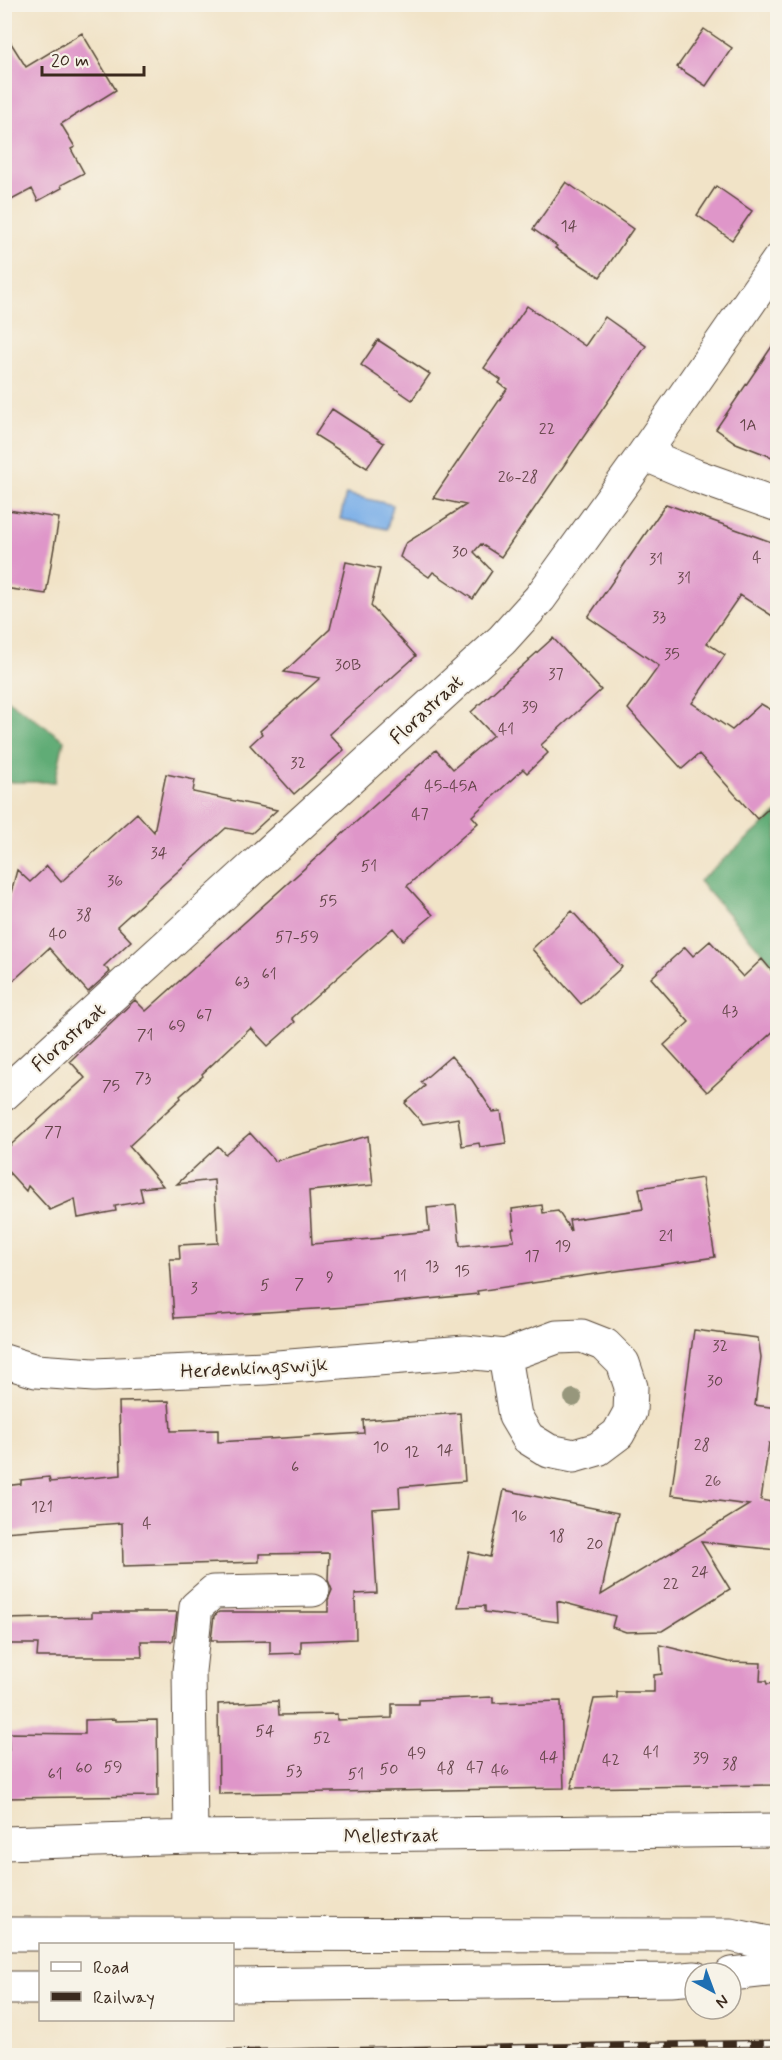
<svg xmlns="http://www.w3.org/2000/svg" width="782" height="2060" font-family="Mynerve,sans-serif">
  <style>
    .forest { fill: #61ac76; stroke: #4e6b4a; stroke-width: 1.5 }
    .water { fill: #7aafe8; stroke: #5a6c83; stroke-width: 1.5 }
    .building { fill: #df96c9 }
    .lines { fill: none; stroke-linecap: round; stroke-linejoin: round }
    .minor-casing { stroke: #564637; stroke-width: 35 }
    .minor { stroke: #fff; stroke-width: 33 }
    .rail-casing { stroke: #3b2a1e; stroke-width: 7 }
    .rail { stroke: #f7f3e8; stroke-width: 4.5; stroke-dasharray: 14; stroke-linecap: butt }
    .tree { fill: #97977c }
    .labels { text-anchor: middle; stroke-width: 4.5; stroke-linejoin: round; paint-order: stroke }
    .number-label { font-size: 16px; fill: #644549 }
    .street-label { font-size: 20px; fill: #3b2a1e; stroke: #f7f3e8 }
  </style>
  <rect width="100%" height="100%" fill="#f7f3e8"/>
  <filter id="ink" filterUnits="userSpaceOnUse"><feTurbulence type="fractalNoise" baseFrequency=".0167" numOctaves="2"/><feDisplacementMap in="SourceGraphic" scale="12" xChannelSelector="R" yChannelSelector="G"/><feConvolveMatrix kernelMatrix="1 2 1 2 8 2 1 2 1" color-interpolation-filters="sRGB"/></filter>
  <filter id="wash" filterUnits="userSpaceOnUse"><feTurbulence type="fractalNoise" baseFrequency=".008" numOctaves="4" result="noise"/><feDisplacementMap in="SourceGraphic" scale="24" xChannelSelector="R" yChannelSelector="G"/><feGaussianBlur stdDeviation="1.35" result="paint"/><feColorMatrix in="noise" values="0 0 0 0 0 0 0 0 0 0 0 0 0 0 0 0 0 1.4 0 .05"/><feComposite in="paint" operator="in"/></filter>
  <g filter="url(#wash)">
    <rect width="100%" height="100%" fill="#f1e3c7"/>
    <path class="forest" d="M5,698L64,740L55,782H5Z
      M777,813V969L699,881Z"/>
    <path class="water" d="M346,494L393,505L387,529L340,519Z"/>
    <g id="blocks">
      <path class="building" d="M704,29L732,48L706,86L677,67Z
        M4,32L26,67L82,33L116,90L61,124L75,147L71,149L84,173L61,185L62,188L38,201L32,189L4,204Z
        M566,182L633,229L600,277L555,248L557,246L533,229Z
        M716,186L752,211L732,240L697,215Z
        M527,306L585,346L605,317L646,346L501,557L481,544L474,552L492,571L473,599L433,572L429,577L400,557L405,544L409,541L466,505L433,498L507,389L499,383L501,380L484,368Z
        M777,339V459L736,443L716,429Z
        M378,340L430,374L412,400L361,365Z
        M332,409L384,443L367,468L315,435Z
        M666,504L777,544V619L740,595L707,643L725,655L692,703L732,730L761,704L777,713V801L757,819L699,754L682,769L628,709L659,666L588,617Z
        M8,510L59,518L46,594L4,588V533Z
        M346,562L380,569L371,606L416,656L329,734L344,750L294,794L250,745L262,734L260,731L320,678L284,672L330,629Z
        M553,638L601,690L541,745L548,753L527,773L523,769L472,816L478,823L407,886L433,915L403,940L393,928L292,1018L295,1022L268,1046L251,1028L202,1074L203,1076L180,1096L181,1098L129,1146L163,1186L140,1188L143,1201L115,1206L116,1211L78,1218L75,1199L50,1210L28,1186L26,1191L4,1167V1151L85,1078L70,1061L135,1000L146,1011L436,750L453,769L493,735L471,712Z
        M166,774L195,780L193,792L277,810L252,833L226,828L117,926L131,941L104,966L110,972L88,992L49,948L4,989V919L17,870L30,882L47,866L61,882L137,813L154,832Z
        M572,911L622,967L581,1004L532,949Z
        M710,941L743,977L762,959L777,977V1028L707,1092L664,1045L689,1022L651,978L685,947L693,956Z
        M451,1056L472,1080L493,1112L501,1111L506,1143L480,1147L479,1143L462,1146L458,1118L423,1124L405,1103L425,1086L421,1082Z
        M250,1133L275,1161L368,1136L373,1185L309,1191L312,1244L382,1238V1236L429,1231L427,1208L456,1205L460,1246L514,1241L512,1229H514L512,1209L542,1205L543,1213L558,1211L571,1231L569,1220L643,1209L639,1188L702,1178L715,1257L477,1291L478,1294L347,1307L174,1318L170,1259H180L179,1245L218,1243L214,1180L177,1184L218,1146L225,1154Z
        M694,1330L758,1338L761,1357L755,1405L777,1408V1444L769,1443L761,1500L777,1503V1550L701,1542L730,1589L662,1631L626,1632L612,1627L615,1616L557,1601L558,1622L485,1612V1606L458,1607L469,1552L490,1557L504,1490L618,1513L601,1595L749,1505L671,1495Z
        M169,1401L171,1431L218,1430V1442L364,1433L363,1420L460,1413L465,1481L399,1487L400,1507L372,1509L377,1593L355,1594L356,1639L301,1641V1653L270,1654V1641L217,1642V1640H211L214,1616L219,1612H328V1600L332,1590L328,1580L329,1553L259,1554V1562L123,1566L122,1523L4,1532V1486L21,1484V1480L49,1477L50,1482L121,1475L119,1402Z
        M92,1612H177L173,1641H141L142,1657H37L38,1644H4V1619L92,1617Z
        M660,1645L729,1662L761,1663L760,1681H766L767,1684L777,1683V1785L571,1788L594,1699L617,1698V1692H654V1675L662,1674Z
        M493,1697V1703L561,1701L564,1788L219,1794L218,1704L278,1701L279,1715L337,1714V1720L392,1718V1704H419V1700Z
        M115,1719V1721L157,1720L158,1796L4,1798V1750H9L8,1733L85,1734V1720Z"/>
    </g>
  </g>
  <g filter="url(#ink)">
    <use href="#blocks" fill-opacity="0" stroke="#564637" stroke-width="1.5"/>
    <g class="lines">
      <g class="minor-casing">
        <path id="minor" d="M644,454L696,476L778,505
          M4,1094L502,640L540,598L644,454L778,261
          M4,1361L36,1371L94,1375L265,1368L465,1352L505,1356L557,1337L582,1336L605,1345L623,1363L631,1387L630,1412L618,1434L598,1449L574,1456L549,1451L528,1438L515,1416L505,1356
          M191,1837L189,1671L196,1607L213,1592L313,1590
          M4,1843L191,1837L778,1830
          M4,1934L731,1935L778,1945
          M731,1974L778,1969
          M232,1985L671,1980L695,1978
          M4,1988H40"/>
      </g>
      <use href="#minor" class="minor"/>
      <g class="rail-casing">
        <path id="rail" d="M36,2056L778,2043"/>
      </g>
      <use href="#rail" class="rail"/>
    </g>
    <circle class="tree" cx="573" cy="1398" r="9"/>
  </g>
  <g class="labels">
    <g class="number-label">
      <text x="569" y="231">14</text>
      <text x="748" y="430">1A</text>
      <text x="547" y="434">22</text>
      <text x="518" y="482">26-28</text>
      <text x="460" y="557">30</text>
      <text x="757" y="562">4</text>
      <text x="656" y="564">31</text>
      <text x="684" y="583">31</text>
      <text x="659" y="622">33</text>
      <text x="672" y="659">35</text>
      <text x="348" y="670">30B</text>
      <text x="556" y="679">37</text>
      <text x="530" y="712">39</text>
      <text x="506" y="734">41</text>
      <text x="298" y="768">32</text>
      <text x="451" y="791">45-45A</text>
      <text x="420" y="819">47</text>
      <text x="159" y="858">34</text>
      <text x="369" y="871">51</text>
      <text x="115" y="886">36</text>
      <text x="328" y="906">55</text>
      <text x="84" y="920">38</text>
      <text x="58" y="939">40</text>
      <text x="297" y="942">57-59</text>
      <text x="269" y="979">61</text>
      <text x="242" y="987">63</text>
      <text x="730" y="1016">43</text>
      <text x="204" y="1020">67</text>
      <text x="177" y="1031">69</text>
      <text x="145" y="1040">71</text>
      <text x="143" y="1083">73</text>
      <text x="111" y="1091">75</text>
      <text x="53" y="1137">77</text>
      <text x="666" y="1241">21</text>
      <text x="563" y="1251">19</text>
      <text x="532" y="1261">17</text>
      <text x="432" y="1271">13</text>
      <text x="462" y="1276">15</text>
      <text x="400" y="1281">11</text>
      <text x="330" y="1282">9</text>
      <text x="299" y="1289">7</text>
      <text x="265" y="1290">5</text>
      <text x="194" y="1293">3</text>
      <text x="720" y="1351">32</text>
      <text x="715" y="1386">30</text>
      <text x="702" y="1450">28</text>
      <text x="381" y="1452">10</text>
      <text x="445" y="1455">14</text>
      <text x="412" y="1457">12</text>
      <text x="295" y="1472">6</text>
      <text x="713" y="1486">26</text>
      <text x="42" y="1512">121</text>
      <text x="519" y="1521">16</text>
      <text x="147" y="1528">4</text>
      <text x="557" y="1541">18</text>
      <text x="595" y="1549">20</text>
      <text x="700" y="1577">24</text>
      <text x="671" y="1589">22</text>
      <text x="265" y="1736">54</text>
      <text x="322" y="1743">52</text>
      <text x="651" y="1757">41</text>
      <text x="417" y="1758">49</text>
      <text x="549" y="1762">44</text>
      <text x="701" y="1763">39</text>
      <text x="611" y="1765">42</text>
      <text x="730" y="1769">38</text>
      <text x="113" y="1772">59</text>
      <text x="475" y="1772">47</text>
      <text x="84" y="1773">60</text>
      <text x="446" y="1773">48</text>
      <text x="389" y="1774">50</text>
      <text x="500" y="1775">46</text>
      <text x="294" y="1776">53</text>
      <text x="55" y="1779">61</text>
      <text x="356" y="1779">51</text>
    </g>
    <g class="street-label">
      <text transform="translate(426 709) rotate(-43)" y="7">Florastraat</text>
      <text transform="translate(68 1037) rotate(-42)" y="7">Florastraat</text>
      <text transform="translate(254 1367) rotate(-3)" y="7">Herdenkingswijk</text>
      <text transform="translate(391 1835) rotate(-1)" y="7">Mellestraat</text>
    </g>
  </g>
  <rect width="782" height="2060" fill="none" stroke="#f7f3e8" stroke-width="24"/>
  <rect x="39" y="1943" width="195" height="78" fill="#f7f3e8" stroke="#aca397" stroke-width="1.5"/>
  <rect x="51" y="1962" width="30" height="9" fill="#ffffff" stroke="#aca397" stroke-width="1.5"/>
  <text x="93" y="1973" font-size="18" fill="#3b2a1e">Road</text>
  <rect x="51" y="1992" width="30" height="9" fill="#3b2a1e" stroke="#aca397" stroke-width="1.5"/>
  <text x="93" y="2003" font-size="18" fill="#3b2a1e">Railway</text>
  <g transform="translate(713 1991) rotate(139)"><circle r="28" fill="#f7f3e8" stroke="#aca397" stroke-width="1.5"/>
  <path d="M0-4.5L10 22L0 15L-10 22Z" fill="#1f6fb2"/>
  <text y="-9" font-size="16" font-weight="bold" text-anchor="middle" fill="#3b2a1e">N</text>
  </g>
  <path d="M42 66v9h102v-9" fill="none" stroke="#3b2a1e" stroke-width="3"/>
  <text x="51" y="66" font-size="18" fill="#3b2a1e" stroke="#f7f3e8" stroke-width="4.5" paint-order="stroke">20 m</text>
</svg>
